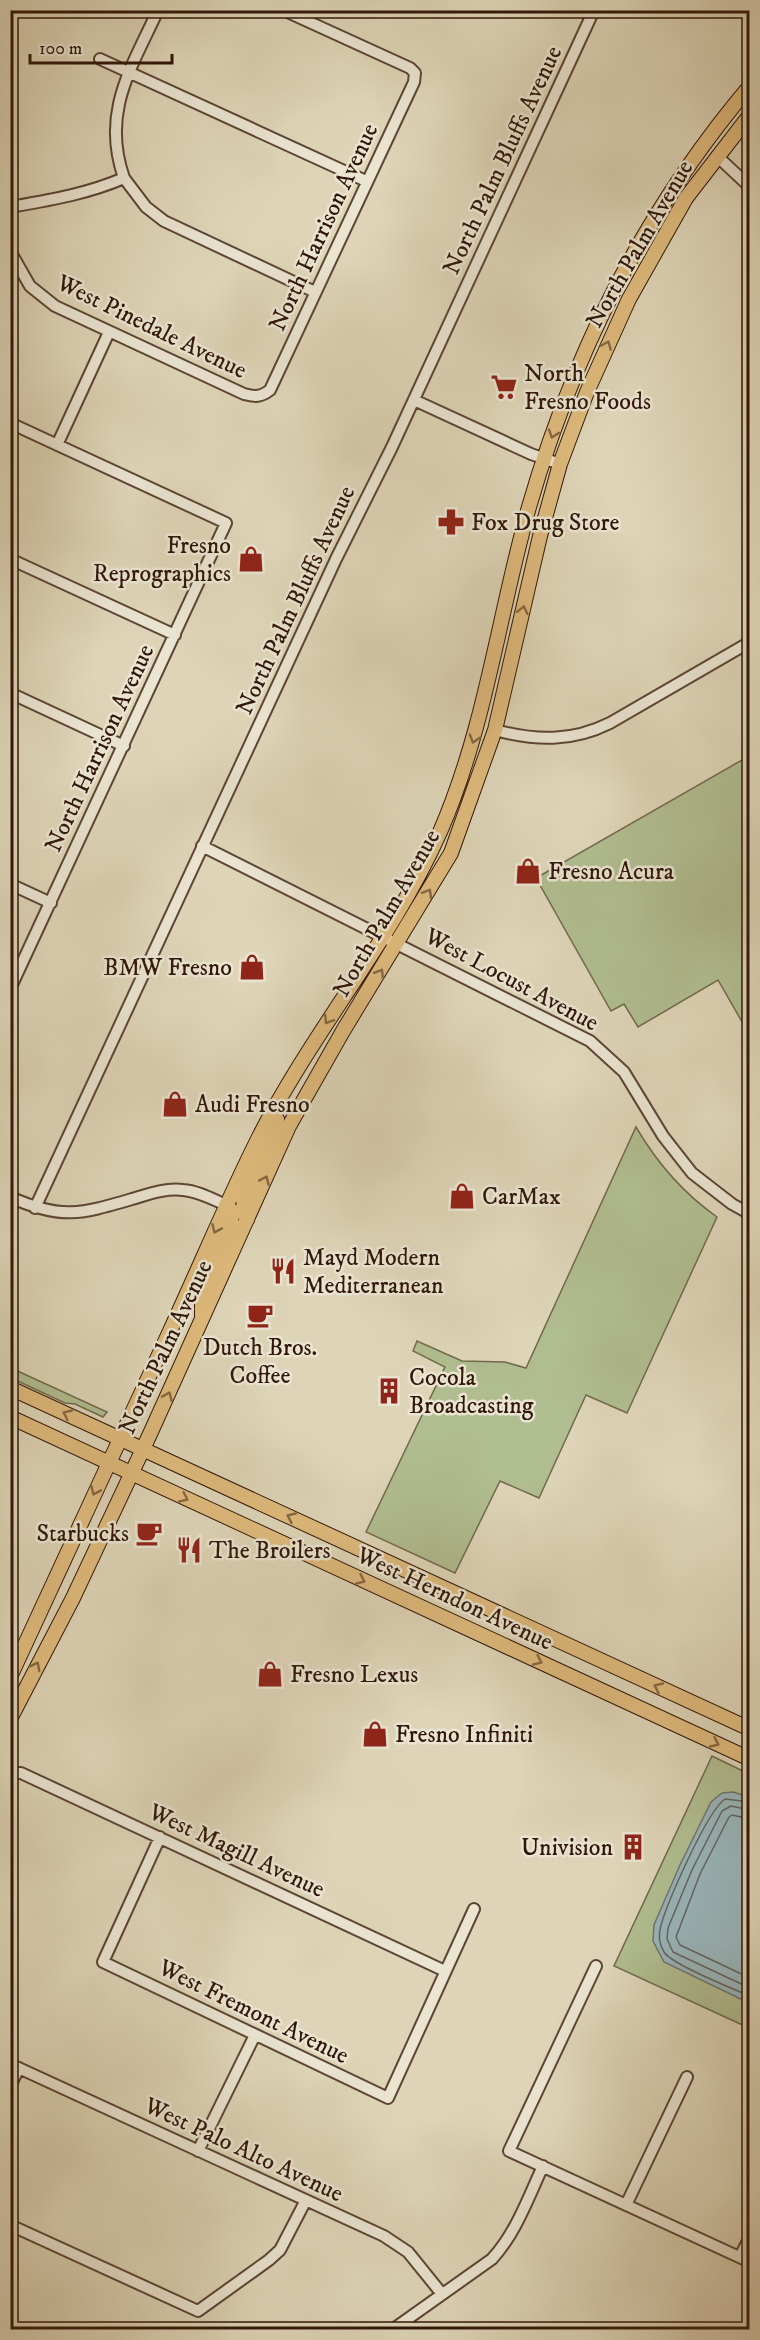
<svg xmlns="http://www.w3.org/2000/svg" width="760" height="2340" font-family="'IM FELL DW Pica',serif">
  <style>
    .green { fill: #b0bd90; stroke: #706a4c; stroke-width: 1.5 }
    .water { fill: #99b5ba; stroke: #6f7673; stroke-width: 1.5 }
    .lines { fill: none; stroke-linecap: round; stroke-linejoin: round }
    .shore { stroke: #646661; stroke-width: 1.5 }
    .minor-casing { stroke: #5c4634; stroke-width: 14 }
    .major-casing { stroke: #301708; stroke-width: 16 }
    .minor { stroke: #eae4d1; stroke-width: 10 }
    .major { stroke: #dfba7c; stroke-width: 14 }
    .oneway { stroke: #886842 }
    .labels { text-anchor: middle; stroke-width: 5; stroke-linejoin: round; paint-order: stroke }
    .street-label { font-size: 24px; fill: #301708; stroke: #eae4d1 }
    .poi-label { font-size: 24px; fill: #301708; stroke: #eae4d1; text-anchor: start }
  </style>
  <rect width="100%" height="100%" fill="#ded5b8"/>
  <filter id="stains"><feTurbulence type="fractalNoise" baseFrequency=".00333" numOctaves="4"/><feColorMatrix values="0 0 0 0 .2 0 0 0 0 .09 0 0 0 0 .02 0 0 0 .5 -.17"/></filter>
  <radialGradient id="worn" r=".72"><stop offset=".6" stop-color="#630" stop-opacity="0"/><stop offset="1" stop-color="#630" stop-opacity=".3"/></radialGradient>
  <path class="green" d="M749,756V1034L718,980L638,1027L624,1004L611,1011L536,878Z
    M636,1127C657,1163 683,1193 717,1217L627,1413L586,1395L539,1498L500,1481L455,1573L366,1532L445,1367L413,1351L417,1341L462,1361L505,1362L526,1368Z
    M11,1368L107,1412L103,1417L75,1404L65,1403L11,1378Z
    M712,1756L749,1774V2028L614,1966Z"/>
  <path class="water" d="M733,1792L749,1797V2003L664,1962L653,1941L654,1925L680,1865L711,1802L722,1793Z"/>
  <g class="lines">
    <path class="shore" d="M750,1802L725,1799C707,1811 668,1901 661,1925C658,1935 659,1944 664,1952C671,1964 733,1989 750,1996
      M750,1810L731,1806L722,1811L692,1870L668,1928L667,1939L673,1952L750,1988
      M750,1819L732,1815L729,1817L700,1874L676,1937L680,1945L750,1978"/>
    <g class="minor-casing">
      <path id="minor" d="M100,59L366,181
        M717,156L750,187
        M124,178C101,112 131,69 158,10
        M10,207C50,200 87,194 124,178L146,207L164,221L315,292
        M10,251L30,286L55,306L244,394C255,397 261,397 270,390L414,82L415,73L410,68L283,10
        M414,400L531,454L560,464
        M10,423L226,523L10,989
        M57,445L109,332
        M10,559L175,635
        M10,693L124,746
        M495,730C536,741 572,742 610,723L750,642
        M202,846L590,1041L624,1072L663,1136L692,1173L732,1204L750,1214
        M10,884L51,903
        M10,1197C61,1220 81,1214 132,1199C149,1194 165,1188 183,1190C198,1191 212,1199 226,1205
        M35,1208L336,559L392,447L594,10
        M10,1773H21L445,1971
        M160,1837L103,1962L388,2098L474,1909
        M596,1966L509,2151L750,2262
        M10,2064L384,2236L408,2252L442,2294
        M10,2086L19,2068
        M198,2151L255,2035
        M626,2205L687,2077
        M10,2225L198,2311L269,2260L280,2250L306,2200
        M740,2257L750,2237
        M392,2330L492,2259C516,2233 528,2198 543,2166"/>
    </g>
    <g class="major-casing">
      <path id="major" d="M247,1220L244,1212L243,1198L277,1119
        M202,1316V1294L231,1226L232,1211L226,1205
        M10,1388L750,1729
        M10,1417L750,1759
        M10,1677C63,1562 117,1446 170,1331C200,1266 227,1201 259,1137C312,1032 392,940 440,832C486,726 498,617 529,507C574,351 645,210 750,86
        M10,1719L73,1598L150,1434L289,1126L343,1031L451,853L495,730L540,536L560,464L587,392L629,299L686,198L750,115"/>
    </g>
    <use href="#minor" class="minor"/>
    <use href="#major" class="major"/>
  </g>
  <defs><path id="oneway-chevron" d="M-2-3.5L2.5 0L-2 3.5" fill="none" stroke-width="1.6" stroke-linecap="round" stroke-linejoin="round" transform="scale(1.5)"/></defs>
  <g class="oneway">
    <use href="#oneway-chevron" transform="translate(607 345) rotate(-67)"/>
    <use href="#oneway-chevron" transform="translate(553 434) rotate(109)"/>
    <use href="#oneway-chevron" transform="translate(523 610) rotate(-77)"/>
    <use href="#oneway-chevron" transform="translate(474 739) rotate(107)"/>
    <use href="#oneway-chevron" transform="translate(428 893) rotate(-60)"/>
    <use href="#oneway-chevron" transform="translate(380 973) rotate(-58)"/>
    <use href="#oneway-chevron" transform="translate(328 1020) rotate(122)"/>
    <use href="#oneway-chevron" transform="translate(265 1180) rotate(-66)"/>
    <use href="#oneway-chevron" transform="translate(216 1229) rotate(114)"/>
    <use href="#oneway-chevron" transform="translate(168 1396) rotate(-66)"/>
    <use href="#oneway-chevron" transform="translate(67 1414) rotate(-155)"/>
    <use href="#oneway-chevron" transform="translate(95 1491) rotate(114)"/>
    <use href="#oneway-chevron" transform="translate(184 1498) rotate(25)"/>
    <use href="#oneway-chevron" transform="translate(291 1517) rotate(-155)"/>
    <use href="#oneway-chevron" transform="translate(361 1580) rotate(25)"/>
    <use href="#oneway-chevron" transform="translate(538 1661) rotate(25)"/>
    <use href="#oneway-chevron" transform="translate(36 1666) rotate(-63)"/>
    <use href="#oneway-chevron" transform="translate(658 1687) rotate(-155)"/>
    <use href="#oneway-chevron" transform="translate(715 1743) rotate(25)"/>
  </g>
  <defs>
    <g id="supermarket-bare" transform="scale(2.07)"><path d="M-6-5.5h2.5l.6 2H6L4.5 2H-2.5L-4.4-4H-6ZM-1.5 3.2a1.3 1.3 0 1 0 .1 0ZM3 3.2a1.3 1.3 0 1 0 .1 0Z" fill="#8f2418" stroke="#eae4d1" stroke-width="2.5" paint-order="stroke"/></g>
    <g id="pharmacy-bare" transform="scale(2.07)"><path d="M-2-6h4v4h4v4h-4v4h-4v-4h-4v-4h4Z" fill="#8f2418" stroke="#eae4d1" stroke-width="2.5" paint-order="stroke"/></g>
    <g id="shop-bare" transform="scale(2.07)"><path d="M-5-2.5h2.3a2.7 3.5 0 0 1 5.4 0H5L5.5 6h-11ZM-1.5-2.5h3a1.5 2.3 0 0 0-3 0Z" fill="#8f2418" stroke="#eae4d1" stroke-width="2.5" paint-order="stroke"/></g>
    <g id="restaurant-bare" transform="scale(2.07)"><path d="M-5-6h1v4h1v-4h1v4h1v-4h1v5L-1.5 .5V6h-2V.5L-5-1ZM5-6V6H3V1.5H1.5Q1.5-4 5-6Z" fill="#8f2418" stroke="#eae4d1" stroke-width="2.5" paint-order="stroke"/></g>
    <g id="cafe-bare" transform="scale(2.07)"><path d="M-5.5-4.5H6V0H3Q3 3.5 0 3.5H-2.5Q-5.5 3.5-5.5 0ZM3-3.2v2h1.7v-2ZM-6 4.5H4V6H-6Z" fill="#8f2418" stroke="#eae4d1" stroke-width="2.5" paint-order="stroke"/></g>
    <g id="building-bare" transform="scale(2.07)"><path d="M-4-6H4V6H1V3H-1V6H-4ZM-2.5-4.3h1.7v1.8h-1.7ZM.8-4.3h1.7v1.8H.8ZM-2.5-1h1.7V.8h-1.7ZM.8-1h1.7V.8H.8Z" fill="#8f2418" stroke="#eae4d1" stroke-width="2.5" paint-order="stroke"/></g>
  </defs>
  <g fill-rule="evenodd">
    <use href="#supermarket-bare" x="504" y="387"/>
    <use href="#pharmacy-bare" x="451" y="522"/>
    <use href="#shop-bare" x="251" y="559"/>
    <use href="#shop-bare" x="528" y="871"/>
    <use href="#shop-bare" x="252" y="967"/>
    <use href="#shop-bare" x="175" y="1104"/>
    <use href="#shop-bare" x="462" y="1196"/>
    <use href="#restaurant-bare" x="283" y="1271"/>
    <use href="#cafe-bare" x="260" y="1315"/>
    <use href="#building-bare" x="389" y="1391"/>
    <use href="#cafe-bare" x="149" y="1533"/>
    <use href="#restaurant-bare" x="189" y="1550"/>
    <use href="#shop-bare" x="270" y="1674"/>
    <use href="#shop-bare" x="375" y="1734"/>
    <use href="#building-bare" x="633" y="1847"/>
  </g>
  <g class="labels">
    <g class="street-label">
      <text transform="translate(502 160) rotate(-65)" y="8">North Palm Bluffs Avenue</text>
      <text transform="translate(323 227) rotate(-65)" y="8">North Harrison Avenue</text>
      <text transform="translate(639 244) rotate(-60)" y="8">North Palm Avenue</text>
      <text transform="translate(152 326) rotate(26)" y="8">West Pinedale Avenue</text>
      <text transform="translate(295 600) rotate(-65)" y="8">North Palm Bluffs Avenue</text>
      <text transform="translate(99 748) rotate(-65)" y="8">North Harrison Avenue</text>
      <text transform="translate(386 913) rotate(-60)" y="8">North Palm Avenue</text>
      <text transform="translate(512 979) rotate(28)" y="8">West Locust Avenue</text>
      <text transform="translate(165 1347) rotate(-65)" y="8">North Palm Avenue</text>
      <text transform="translate(455 1598) rotate(25)" y="8">West Herndon Avenue</text>
      <text transform="translate(237 1850) rotate(25)" y="8">West Magill Avenue</text>
      <text transform="translate(254 2011) rotate(26)" y="8">West Fremont Avenue</text>
      <text transform="translate(244 2149) rotate(25)" y="8">West Palo Alto Avenue</text>
    </g>
    <g class="poi-label">
      <text x="524" y="381">North<tspan x="524" dy="28">Fresno Foods</tspan></text>
      <text x="471" y="530">Fox Drug Store</text>
      <text x="231" y="553" text-anchor="end">Fresno<tspan x="231" dy="28">Reprographics</tspan></text>
      <text x="548" y="879">Fresno Acura</text>
      <text x="232" y="975" text-anchor="end">BMW Fresno</text>
      <text x="195" y="1112">Audi Fresno</text>
      <text x="482" y="1204">CarMax</text>
      <text x="303" y="1265">Mayd Modern<tspan x="303" dy="28">Mediterranean</tspan></text>
      <text x="260" y="1355" text-anchor="middle">Dutch Bros.<tspan x="260" dy="28">Coffee</tspan></text>
      <text x="409" y="1385">Cocola<tspan x="409" dy="28">Broadcasting</tspan></text>
      <text x="129" y="1541" text-anchor="end">Starbucks</text>
      <text x="209" y="1558">The Broilers</text>
      <text x="290" y="1682">Fresno Lexus</text>
      <text x="395" y="1742">Fresno Infiniti</text>
      <text x="613" y="1855" text-anchor="end">Univision</text>
    </g>
  </g>
  <rect width="760" height="2340" fill="none" stroke="#ded5b8" stroke-width="36"/>
  <rect x="12" y="12" width="736" height="2316" fill="none" stroke="#301708" stroke-width="3"/>
  <rect x="18" y="18" width="724" height="2304" fill="none" stroke="#301708" stroke-width="1.5"/>
  <path d="M30 54v9h142v-9" fill="none" stroke="#301708" stroke-width="3"/>
  <text x="39" y="54" font-size="18" fill="#301708" stroke="#eae4d1" stroke-width="4.5" paint-order="stroke">100 m</text>
  <rect width="100%" height="100%" filter="url(#stains)"/>
  <rect width="100%" height="100%" fill="url(#worn)"/>
</svg>
